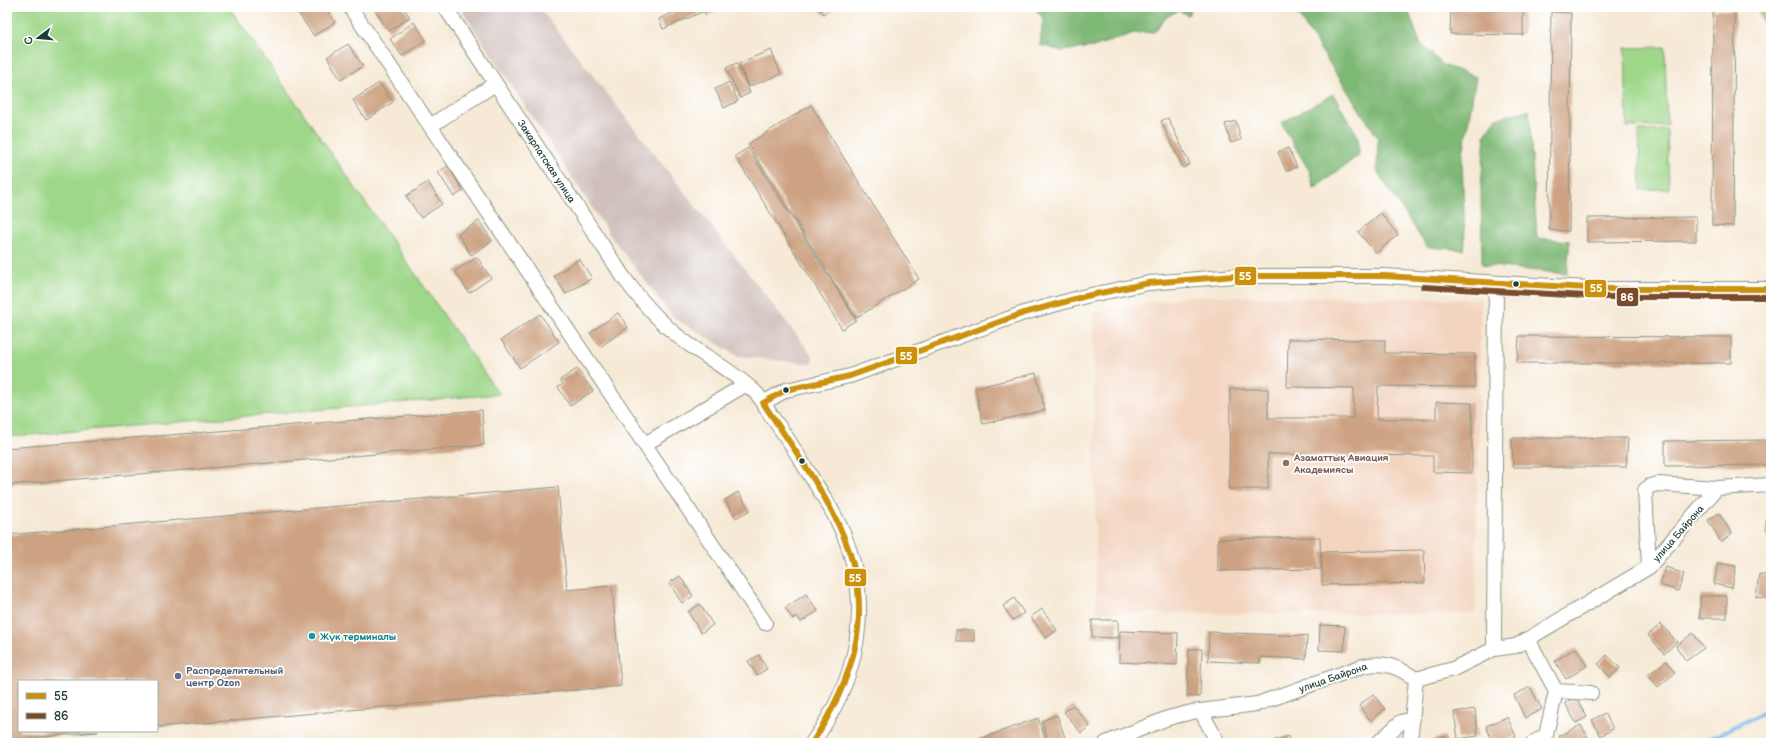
<svg xmlns="http://www.w3.org/2000/svg" width="1778" height="750" font-family="'Balsamiq Sans',sans-serif">
  <style>
    .built { fill: #f3d4bf }
    .industrial { fill: #cfc0bb }
    .green { fill: #9ed789; stroke: #5e8a5e }
    .forest { fill: #7eb875; stroke: #4e7a54 }
    .lines { fill: none; stroke-linecap: round; stroke-linejoin: round }
    .stream { stroke: #76b5ea; stroke-width: 4 }
    .building { fill: #cda282 }
    .minor-casing { stroke: #8a9384; stroke-width: 16 }
    .minor { stroke: #fff; stroke-width: 14 }
    .bus-1-casing { stroke: #fff; stroke-width: 9 }
    .bus-2-casing { stroke: #fff; stroke-width: 9 }
    .bus-1 { stroke: #cc910a; stroke-width: 6 }
    .bus-2 { stroke: #7a4b2a; stroke-width: 6 }
    .bus-dot { fill: #1f3d34; stroke: #fff; stroke-width: 1.5 }
    .education-dot { fill: #8d6e63; stroke: #fff; stroke-width: 1.5 }
    .culture-dot { fill: #0f9aa8; stroke: #fff; stroke-width: 1.5 }
    .service-dot { fill: #5c6f8a; stroke: #fff; stroke-width: 1.5 }
    .labels { text-anchor: middle; stroke-width: 3.5; stroke-linejoin: round; paint-order: stroke }
    .street-label { font-size: 10px; fill: #1f3d34; stroke: #fff }
    .education-label { font-size: 10px; font-weight: bold; fill: #785e54; stroke: #fff; text-anchor: start }
    .culture-label { font-size: 10px; font-weight: bold; fill: #0d838f; stroke: #fff; text-anchor: start }
    .service-label { font-size: 10px; font-weight: bold; fill: #4e5e75; stroke: #fff; text-anchor: start }
    .line-badge { stroke: #fff; stroke-width: 1.5 }
    .badge-label { font-size: 11px; text-anchor: middle; font-weight: bold; fill: #fff }
  </style>
  <rect width="100%" height="100%" fill="#fff"/>
  <filter id="ink" filterUnits="userSpaceOnUse"><feTurbulence type="fractalNoise" baseFrequency=".025" numOctaves="2"/><feDisplacementMap in="SourceGraphic" scale="8" xChannelSelector="R" yChannelSelector="G"/><feConvolveMatrix kernelMatrix="1 2 1 2 8 2 1 2 1" color-interpolation-filters="sRGB"/></filter>
  <filter id="wash" filterUnits="userSpaceOnUse"><feTurbulence type="fractalNoise" baseFrequency=".012" numOctaves="4" result="noise"/><feDisplacementMap in="SourceGraphic" scale="16" xChannelSelector="R" yChannelSelector="G"/><feGaussianBlur stdDeviation="0.9" result="paint"/><feColorMatrix in="noise" values="0 0 0 0 0 0 0 0 0 0 0 0 0 0 0 0 0 1.4 0 .05"/><feComposite in="paint" operator="in"/></filter>
  <g filter="url(#wash)">
    <rect width="100%" height="100%" fill="#f6e9d5"/>
    <path class="built" d="M1193,296L1481,299L1475,614L1096,613L1093,312Z"/>
    <path class="industrial" d="M460,7H539L813,356L812,364L738,356L673,317L612,238Z"/>
    <path class="green" d="M7,7H229L499,394L7,437Z
      M1665,47L1667,126L1627,127L1625,48Z
      M1667,130L1669,189L1641,190L1639,131Z"/>
    <path class="forest" d="M1034,7H1193L1188,15L1179,11L1167,16L1154,32L1134,33L1093,47L1062,51L1040,45L1043,18Z
      M1293,7H1407L1420,43L1443,65L1476,77L1462,160L1465,241L1464,250L1427,247L1377,171L1378,138Z
      M1756,7H1771V40Z
      M1333,94L1358,136L1359,155L1314,189L1310,172L1281,123Z
      M1529,110L1537,238L1570,241L1567,274L1482,265L1481,187L1485,135L1497,118Z"/>
    <g class="lines">
      <path class="stream" d="M1701,743L1771,709"/>
    </g>
    <g id="blocks">
      <path class="building" d="M294,7H325L335,22L314,36Z
        M377,7H403L410,17L389,31L374,9Z
        M686,7H700L702,12L663,29L659,19Z
        M702,7H724L706,15Z
        M819,7H835L823,14Z
        M1451,9L1523,10V35L1450,34Z
        M1713,10H1735L1733,226L1712,225Z
        M1551,12L1571,13L1569,231L1549,230Z
        M414,22L426,40L402,56L390,39Z
        M348,44L363,66L341,80L327,57Z
        M771,50L781,74L748,87L739,63Z
        M737,63L750,93L740,98L726,68Z
        M729,82L738,101L724,108L715,89Z
        M379,83L393,102L366,120L353,100Z
        M811,105L919,279L856,318L748,144Z
        M1168,118L1190,164L1183,168L1161,121Z
        M1236,121L1241,140L1231,143L1225,124Z
        M748,148L856,320L842,329L735,156Z
        M1288,148L1297,167L1286,171L1278,152Z
        M448,166L463,191L454,197L438,172Z
        M428,182L442,204L421,218L406,196Z
        M1381,213L1398,235L1376,253L1358,232Z
        M1696,217V241L1587,242V218Z
        M479,221L492,241L471,255L458,234Z
        M477,257L491,278L469,293L455,271Z
        M579,259L592,278L566,294L554,276Z
        M618,313L628,327L600,347L590,333Z
        M540,314L559,342L520,368L501,340Z
        M1519,336L1731,337V363H1517Z
        M1288,339L1385,340V353L1475,354V387L1378,386L1377,419H1436V402L1472,403V473L1433,472V456L1268,454V489H1229L1230,389H1268V418H1353L1354,388L1287,387Z
        M577,369L593,391L570,406L558,387L563,384L560,380Z
        M1036,373L1045,410L983,424L975,388Z
        M482,410L484,445L7,485V448Z
        M1512,438H1628L1626,467H1513Z
        M1771,440V465L1665,466V441Z
        M558,487L567,590L612,586L621,686L157,727V681H19V731L98,732L7,740V535Z
        M738,492L750,510L736,518L725,500Z
        M1768,509H1771V531L1766,530Z
        M1719,513L1732,534L1721,542L1708,520Z
        M1320,537L1321,569L1218,571V539Z
        M1424,550L1425,583L1322,585V552Z
        M1718,563L1736,566L1732,588L1714,584Z
        M1666,567L1684,574L1678,591L1660,585Z
        M1759,574L1771,576V599L1756,597Z
        M680,576L693,596L682,603L669,583Z
        M806,594L818,611L801,622L797,616L793,619L785,608Z
        M1700,596H1727V618H1700Z
        M1014,598L1024,613L1013,620L1003,606Z
        M700,604L713,625L701,633L688,612Z
        M1042,609L1057,630L1046,638L1031,617Z
        M1092,620H1118V638L1092,637Z
        M1661,624L1677,642L1664,654L1648,635Z
        M1320,625L1345,626L1344,651L1319,650Z
        M956,630H974V641H956Z
        M1120,631L1178,633L1177,665L1119,662Z
        M1209,632L1307,636L1306,659L1260,657V663L1208,661Z
        M1693,633L1704,648L1686,661L1676,646Z
        M1576,648L1587,666L1566,679L1555,661Z
        M1189,649H1202L1200,697L1187,696Z
        M759,655L767,669L757,675L748,661Z
        M1607,655L1620,668L1610,677L1598,664Z
        M1666,661L1675,673L1658,687L1648,675Z
        M1530,687L1542,709L1525,718L1514,695Z
        M1373,694L1385,709L1371,721L1359,706Z
        M1576,697L1587,717L1576,723L1565,703Z
        M1073,705L1090,726L1081,733L1064,712Z
        M1475,709L1478,736L1458,739L1454,712Z
        M1605,713L1613,729L1601,736L1592,720Z
        M1057,715L1067,743H1049L1042,721Z
        M1507,717L1516,736L1502,743H1493L1486,726Z
        M1038,718L1047,743H974V741Z
        M1581,725L1588,738L1578,743H1562L1559,736Z
        M1289,736L1291,743H1276L1275,740Z
        M1444,736L1447,743H1427Z"/>
    </g>
  </g>
  <g filter="url(#ink)">
    <use href="#blocks" fill-opacity="0" stroke="#8a9384" stroke-width="1"/>
    <g class="lines">
      <g class="minor-casing">
        <path id="minor" d="M350,7L765,623
          M445,7L624,278C639,298 655,317 674,333C700,355 733,370 757,394C763,401 767,409 772,417C784,433 795,450 805,467C818,488 833,509 843,533C874,606 858,680 812,743
          M430,126L495,84
          M763,403L786,390L850,376L1024,313L1086,296L1149,283L1235,276H1384L1605,289H1771
          M645,444L745,385
          M1649,567L1645,490L1650,486L1658,484L1717,488
          M1528,639L1556,691L1546,735L1533,743
          M1494,649L1496,283
          M1556,691L1591,693
          M1201,711L1218,743
          M1106,743L1168,718L1192,712L1257,704L1363,666C1385,661 1398,667 1416,679L1453,669L1494,649L1516,646L1649,567L1717,488L1771,485
          M1378,743L1401,722L1413,719
          M1410,743L1416,679"/>
      </g>
      <use href="#minor" class="minor"/>
      <g class="bus-1-casing">
        <path id="bus-1" d="M812,743C904,601 847,526 763,403L786,390L850,376L1024,313L1086,296L1149,283L1235,276H1384L1605,289H1771"/>
      </g>
      <g class="bus-2-casing">
        <path id="bus-2" d="M1424,287L1605,297H1771"/>
      </g>
      <use href="#bus-1" class="bus-1"/>
      <use href="#bus-2" class="bus-2"/>
    </g>
  </g>
  <g class="bus-dot">
    <circle cx="1516" cy="284" r="3.5"/>
    <circle cx="786" cy="390" r="3.5"/>
    <circle cx="802" cy="461" r="3.5"/>
  </g>
  <circle class="education-dot" cx="1286" cy="463" r="4"/>
  <circle class="culture-dot" cx="312" cy="636" r="4"/>
  <circle class="service-dot" cx="178" cy="676" r="4"/>
  <g class="labels">
    <g class="street-label">
      <text transform="translate(547 161) rotate(57)" y="4">Закарпатская улица</text>
      <text transform="translate(1678 533) rotate(-49)" y="4">улица Байрона</text>
      <text transform="translate(1333 677) rotate(-19)" y="4">улица Байрона</text>
    </g>
    <g class="education-label">
      <text x="1294" y="461">Азаматтық Авиация<tspan x="1294" dy="12">Академиясы</tspan></text>
    </g>
    <g class="culture-label">
      <text x="320" y="640">Жүк терминалы</text>
    </g>
    <g class="service-label">
      <text x="186" y="674">Распределительный<tspan x="186" dy="12">центр Ozon</tspan></text>
    </g>
  </g>
  <g class="line-badge">
    <rect x="1234" y="266" width="23" height="20" rx="4" fill="#cc910a"/>
    <rect x="1584" y="279" width="23" height="19" rx="4" fill="#cc910a"/>
    <rect x="1616" y="287" width="23" height="20" rx="4" fill="#7a4b2a"/>
    <rect x="895" y="346" width="23" height="19" rx="4" fill="#cc910a"/>
    <rect x="844" y="568" width="23" height="19" rx="4" fill="#cc910a"/>
  </g>
  <g class="badge-label">
    <text x="1245" y="280">55</text>
    <text x="1596" y="292">55</text>
    <text x="1627" y="301">86</text>
    <text x="906" y="360">55</text>
    <text x="855" y="582">55</text>
  </g>
  <rect width="1778" height="750" fill="none" stroke="#fff" stroke-width="24"/>
  <rect x="18" y="680" width="140" height="52" fill="#ffffff" stroke="#a5b1ae"/>
  <rect x="26" y="693" width="20" height="6" fill="#cc910a" stroke="#a5b1ae"/>
  <text x="54" y="700" font-size="12" fill="#1f3d34">55</text>
  <rect x="26" y="713" width="20" height="6" fill="#7a4b2a" stroke="#a5b1ae"/>
  <text x="54" y="720" font-size="12" fill="#1f3d34">86</text>
  <g transform="translate(38 38) rotate(254)" stroke="#ffffff" stroke-width="3" paint-order="stroke">
  <path d="M0-3L7 15L0 10L-7 15Z" fill="#1f3d34"/>
  <text y="-6" font-size="11" font-weight="bold" text-anchor="middle" fill="#1f3d34">С</text>
  </g>
</svg>
